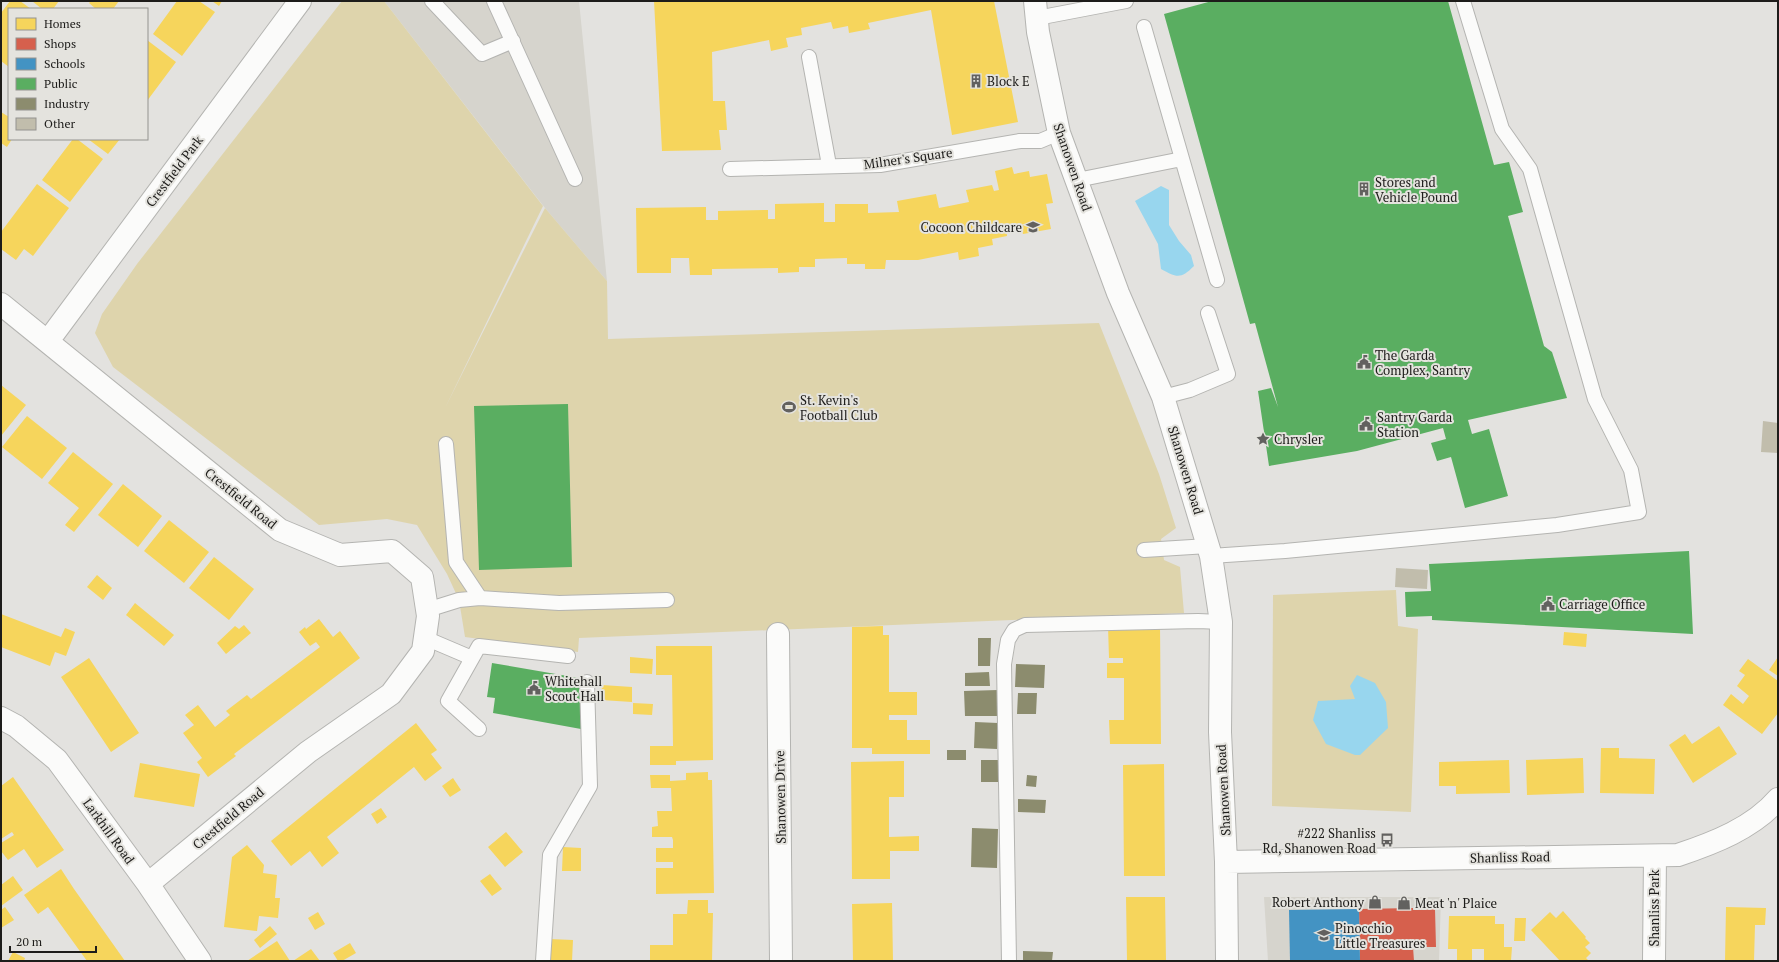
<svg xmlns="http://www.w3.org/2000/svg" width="1779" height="962" font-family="'PT Serif',serif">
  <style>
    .built { fill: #d6d4cd }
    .green { fill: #ded4ac }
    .water { fill: #98d6ee }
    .homes { fill: #f6d55c }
    .shops { fill: #d6604d }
    .schools { fill: #4393c3 }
    .public { fill: #5aae61 }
    .industry { fill: #8c8c6e }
    .building { fill: #c1bdac }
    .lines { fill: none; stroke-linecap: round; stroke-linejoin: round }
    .service-casing { stroke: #b4b4b1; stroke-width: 16 }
    .minor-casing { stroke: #b4b4b1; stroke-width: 24 }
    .service { stroke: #fbfbfa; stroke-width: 14 }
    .minor { stroke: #fbfbfa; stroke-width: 22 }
    .labels { text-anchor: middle; stroke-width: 4; stroke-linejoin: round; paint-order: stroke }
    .poi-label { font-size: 13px; fill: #1d1c1a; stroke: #e4e3de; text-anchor: start }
    .street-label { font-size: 13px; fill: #1d1c1a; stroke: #e4e3de }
  </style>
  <rect width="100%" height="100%" fill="#e3e2df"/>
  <path class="built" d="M384,1H579L607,281L545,208Z
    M1264,897H1441L1439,961H1268Z"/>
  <path class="green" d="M342,1H384L543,206L445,408L545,208L607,281L608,339L1099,323L1159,474L1176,528L1161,539L1164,560L1180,567L1184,613L579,638L578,652L465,637L459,600L447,574L417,525L387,519L319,525L113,367L95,333L102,314L137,264Z
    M1396,590L1398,626L1418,629L1411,812L1272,806L1273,595Z"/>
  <path class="water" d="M1161,186L1169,190V225L1179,241L1191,255L1194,266C1181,279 1177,278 1161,269L1158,244L1135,201Z
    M1357,675L1375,683L1386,702L1388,728L1360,755H1355L1326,744L1313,720L1318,701L1355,699L1350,686Z"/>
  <path class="homes" d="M10,1H20L31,9H9V67L1,61V13Z
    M32,1H59L53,9H42Z
    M91,1H119L113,9H96L89,3Z
    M177,1H199L215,12L182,56L153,34Z
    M212,1H222L219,6Z
    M654,1H994L1018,122L952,135L931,10L868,23L870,29L849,33L848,26L833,29L831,22L801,28L802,35L786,38L788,47L771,51L769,40L712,52L713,101H725L727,130H719L721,150L662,151Z
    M147,40L176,62L147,101Z
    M1,112L9,117V139H12L7,147L1,143Z
    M73,139H77L103,159L70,202L42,180Z
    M88,139H120L108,154Z
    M1012,167L1014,174L1029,171L1030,177L1047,174L1053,203L1046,204L1051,229L1023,234L1020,224L1006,227L1007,236L992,239L993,245L978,248L979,256L959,260L958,252L918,260H886L885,269H865V264H847V258L815,259V267H799V272L778,273V268L712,269V275H690L689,258H671V273H637L636,208L706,207V220H718V211L768,210V219H775V204L824,203V222H835V204H868V213L899,212L897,201L936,194L939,208L969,202L966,190L992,185L994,191L999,190L995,171Z
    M37,184L69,208L33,256L24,249L16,260L1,249V232Z
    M1,385L26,405L1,436Z
    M27,416L67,448L42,479L2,447Z
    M73,452L113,484L74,532L65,525L79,508L48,483Z
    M123,484L162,516L138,547L98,515Z
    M169,520L209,552L184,583L144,551Z
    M214,557L254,589L229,620L189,588Z
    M97,575L112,588L103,600L87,587Z
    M135,603L174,635L164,646L126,615Z
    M1,614L61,637L65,628L75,632L66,656L55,652L50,666L1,647Z
    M319,619L333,637L340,631L360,658L234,754L236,756L208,777L197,762L202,758L183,733L194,725L185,715L198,705L215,727L230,715L226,711L247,695L251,699L320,647L316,642L310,646L299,632L305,627L306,629Z
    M244,625L251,633L226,654L217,643L235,626L239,629Z
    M1160,625L1161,744H1110L1109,720H1124V678H1107V663H1123V658H1109L1108,626Z
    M883,626V635H889V692H917V715H889V720H907V740H930V754H872V748H852V627Z
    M1564,632L1587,634L1586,647L1563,645Z
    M656,646H712L713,760L676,761V765H650V746H673L672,675H656Z
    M630,657L653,659L652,674L630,673Z
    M1778,657V676L1769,670Z
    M89,658L139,733L111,752L61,677Z
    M1748,659L1778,681V713L1762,734L1723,705L1731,694L1743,704L1749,696L1737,686L1745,675L1739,671Z
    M602,685L632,687V702L601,700Z
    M633,703L653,704L652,715L633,714Z
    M416,723L437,750L431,754L442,768L425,781L414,767L327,837L339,853L322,867L310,851L291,866L271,841Z
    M1719,726L1737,754L1693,783L1669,745L1685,734L1692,744Z
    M1601,748H1619V758L1655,759L1654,794L1600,793Z
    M1583,758L1584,793L1527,795L1526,760Z
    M1509,760L1510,793L1456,794V786H1439V762Z
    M904,761V797H889V837L919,836V851H890V879H852L851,762Z
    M140,763L200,774L194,807L134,797Z
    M1164,764L1165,876H1124L1123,765Z
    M708,772V780H712L714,893L656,894V868H673V862H656V848H673V840L672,837H652V827L658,826L657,811H672L671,788H651L650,775H670V781L686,780V773Z
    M13,777L64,850L37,868L24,849L8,860L1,851V843L14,835L12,832L1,839V786Z
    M453,778L461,790L450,797L442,786Z
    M381,808L387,817L377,824L371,814Z
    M506,832L523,852L505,867L488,847Z
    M247,845L264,865L263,873L277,875L275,898H280L278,918L259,916L257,931L224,927L232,857Z
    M563,847L581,848V871H562Z
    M61,869L74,889L125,961H87L48,907L38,914L24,895Z
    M490,874L502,889L492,896L480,881Z
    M13,876L23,890L1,906V885Z
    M1126,897H1165L1166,961H1127Z
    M688,900H708V913H713L712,961H650V945H673V914H687Z
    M892,903L893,961H853L852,904Z
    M5,907L14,920L1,928V910Z
    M1726,907L1766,908L1765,925H1755L1754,961H1725Z
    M1563,911L1586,937L1585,938L1590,943L1585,947L1591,953L1586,958L1589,961H1560L1531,930L1550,912L1556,918Z
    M318,912L325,924L315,930L308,918Z
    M1449,916H1495V924H1504V947H1512L1511,961H1484V949H1472V961H1457V949H1448Z
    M1515,918H1526L1525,941H1514Z
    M270,926L277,934L260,948L254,940Z
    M550,939L573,940L572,961L549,960Z
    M277,941L290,961H247Z
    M350,943L356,953L342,961H338L333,953Z
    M311,949L320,961H293Z
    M13,952L25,958L24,961H8Z"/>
  <path class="shops" d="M1413,908V910L1435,909L1436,947H1413L1414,961H1360L1359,909Z"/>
  <path class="schools" d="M1359,909L1360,961H1290L1289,910Z"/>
  <path class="public" d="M1212,1H1448L1494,165L1509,162L1523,212L1508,216L1544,346L1552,352L1567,398L1468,420L1472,434L1489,429L1508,496L1465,508L1451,457L1437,461L1431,443L1446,439L1443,428L1357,451L1269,466L1258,391L1271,388L1278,407L1255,323L1250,324L1164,14Z
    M568,404L572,567L479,570L474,406Z
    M1689,551L1693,634L1432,620V616L1406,617L1405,592L1431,591L1429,564Z
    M492,663L579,678L581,729L493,713L495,698L487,697Z"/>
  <path class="industry" d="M978,638H991L990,666H978Z
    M1016,664L1045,665L1044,688L1015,687Z
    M989,672L990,686H965V673Z
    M998,690V716H965L964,691Z
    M1018,693H1037L1036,714H1017Z
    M975,722L998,723L997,749L974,748Z
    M947,750H966V760H947Z
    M981,760H999L998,782H981Z
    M1027,775L1037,776L1036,787L1026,786Z
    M1018,799L1046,800L1045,813L1018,812Z
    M972,828L998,829L997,868L971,867Z
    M1023,951L1053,952L1052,961H1023Z"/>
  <path class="building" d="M1763,421L1778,423V453L1761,452Z
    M1396,568L1428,570L1427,589L1395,587Z"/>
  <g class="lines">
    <g class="service-casing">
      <path id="service" d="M432,1L482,54L513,41
        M494,1L575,179
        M1037,18L1126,1
        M1144,27L1217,280
        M809,57L829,165
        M730,169L880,165L1020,141H1040L1059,133
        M1077,180L1182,159
        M1163,397L1190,390L1228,374L1208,313
        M446,444L456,562L480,598
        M1144,550L1208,546
        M1211,556L1285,551L1557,525L1639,512L1631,470L1595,399L1530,169L1502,129L1463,1
        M427,610L459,600L480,598L559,603L667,600
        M425,638L472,658
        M479,729L448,701L479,646L568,656
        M543,961L550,855L590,786L587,682
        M1009,961L1004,664L1008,640L1014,630L1025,625L1198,621L1221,622"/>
    </g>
    <g class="minor-casing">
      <path id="minor" d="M1035,1L1038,32L1059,133L1118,293L1163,397L1211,556L1221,622L1220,732L1226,862L1227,961
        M1,304L280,530L340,555L392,551L422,577L428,616L423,651L391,694L308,752L148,884
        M48,341L300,1
        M778,634L781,961
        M1,718L16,726L57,760L148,884L200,961
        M1226,862L1678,855C1714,843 1753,828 1778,799
        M1654,961L1655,856"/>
    </g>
    <use href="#service" class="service"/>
    <use href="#minor" class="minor"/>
  </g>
  <defs>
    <g id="building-bare" transform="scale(1.08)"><path d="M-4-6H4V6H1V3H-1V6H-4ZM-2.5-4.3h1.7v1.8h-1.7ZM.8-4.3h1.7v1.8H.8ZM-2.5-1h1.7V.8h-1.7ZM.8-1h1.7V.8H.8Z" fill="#62615f" stroke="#e4e3de" stroke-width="2.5" paint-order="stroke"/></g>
    <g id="school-bare" transform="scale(1.08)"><path d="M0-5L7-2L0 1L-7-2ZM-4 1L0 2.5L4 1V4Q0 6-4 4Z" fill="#62615f" stroke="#e4e3de" stroke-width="2.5" paint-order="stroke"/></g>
    <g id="civic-bare" transform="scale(1.08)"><path d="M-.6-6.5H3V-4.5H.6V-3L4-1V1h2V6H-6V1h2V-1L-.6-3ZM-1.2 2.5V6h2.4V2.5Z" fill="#62615f" stroke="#e4e3de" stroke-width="2.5" paint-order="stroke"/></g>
    <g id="stadium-bare" transform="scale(1.08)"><path d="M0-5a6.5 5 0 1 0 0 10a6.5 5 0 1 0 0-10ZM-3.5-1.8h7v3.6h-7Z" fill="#62615f" stroke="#e4e3de" stroke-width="2.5" paint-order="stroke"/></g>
    <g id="sight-bare" transform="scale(1.08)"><path d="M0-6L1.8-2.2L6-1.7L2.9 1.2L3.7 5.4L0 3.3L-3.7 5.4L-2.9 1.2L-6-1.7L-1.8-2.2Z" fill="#62615f" stroke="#e4e3de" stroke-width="2.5" paint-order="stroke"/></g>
    <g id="bus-bare" transform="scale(1.08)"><path d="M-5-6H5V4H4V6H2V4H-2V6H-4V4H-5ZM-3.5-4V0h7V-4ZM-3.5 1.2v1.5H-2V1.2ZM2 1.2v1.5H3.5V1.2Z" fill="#62615f" stroke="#e4e3de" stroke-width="2.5" paint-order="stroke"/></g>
    <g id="shop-bare" transform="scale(1.08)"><path d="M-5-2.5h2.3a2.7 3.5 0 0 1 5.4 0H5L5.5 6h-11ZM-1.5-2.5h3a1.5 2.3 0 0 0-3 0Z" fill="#62615f" stroke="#e4e3de" stroke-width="2.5" paint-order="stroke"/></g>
  </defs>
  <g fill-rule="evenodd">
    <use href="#building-bare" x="976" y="81"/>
    <use href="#building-bare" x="1364" y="189"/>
    <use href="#school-bare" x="1033" y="227"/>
    <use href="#civic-bare" x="1364" y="362"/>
    <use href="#stadium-bare" x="789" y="407"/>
    <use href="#civic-bare" x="1366" y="424"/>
    <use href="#sight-bare" x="1263" y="439"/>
    <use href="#civic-bare" x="1548" y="604"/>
    <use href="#civic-bare" x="534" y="688"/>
    <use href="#bus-bare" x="1387" y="840"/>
    <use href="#shop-bare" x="1375" y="902"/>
    <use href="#shop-bare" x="1404" y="903"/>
    <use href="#school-bare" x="1324" y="935"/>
  </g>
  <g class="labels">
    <g class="poi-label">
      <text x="987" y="86">Block E</text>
      <text x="1375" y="187">Stores and<tspan x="1375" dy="15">Vehicle Pound</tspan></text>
      <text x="1022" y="232" text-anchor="end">Cocoon Childcare</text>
      <text x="1375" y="360">The Garda<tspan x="1375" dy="15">Complex, Santry</tspan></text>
      <text x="800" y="405">St. Kevin's<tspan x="800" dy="15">Football Club</tspan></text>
      <text x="1377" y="422">Santry Garda<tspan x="1377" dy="15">Station</tspan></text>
      <text x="1274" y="444">Chrysler</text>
      <text x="1559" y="609">Carriage Office</text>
      <text x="545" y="686">Whitehall<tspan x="545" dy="15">Scout Hall</tspan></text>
      <text x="1376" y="838" text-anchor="end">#222 Shanliss<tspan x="1376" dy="15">Rd, Shanowen Road</tspan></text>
      <text x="1364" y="907" text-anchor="end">Robert Anthony</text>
      <text x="1415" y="908">Meat 'n' Plaice</text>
      <text x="1335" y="933">Pinocchio<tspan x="1335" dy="15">Little Treasures</tspan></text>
    </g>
    <g class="street-label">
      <text transform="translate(908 158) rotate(-8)" y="5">Milner's Square</text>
      <text transform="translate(1073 167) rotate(71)" y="5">Shanowen Road</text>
      <text transform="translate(174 171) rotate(-53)" y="5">Crestfield Park</text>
      <text transform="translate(1186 470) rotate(73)" y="5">Shanowen Road</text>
      <text transform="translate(241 498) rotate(39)" y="5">Crestfield Road</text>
      <text transform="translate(1223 790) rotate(-93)" y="5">Shanowen Road</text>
      <text transform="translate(780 797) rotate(-91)" y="5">Shanowen Drive</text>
      <text transform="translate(228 818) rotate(-40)" y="5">Crestfield Road</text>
      <text transform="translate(109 831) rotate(54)" y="5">Larkhill Road</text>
      <text transform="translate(1510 857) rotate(-1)" y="5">Shanliss Road</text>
      <text transform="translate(1654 908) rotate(-90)" y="5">Shanliss Park</text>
    </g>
  </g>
  <rect width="1779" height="962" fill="none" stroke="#1d1c1a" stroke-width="4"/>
  <rect x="8" y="8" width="140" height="132" fill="#e4e3de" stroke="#949390"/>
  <rect x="16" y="18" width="20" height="12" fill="#f6d55c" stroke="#949390"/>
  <text x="44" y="28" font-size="12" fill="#1d1c1a">Homes</text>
  <rect x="16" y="38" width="20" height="12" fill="#d6604d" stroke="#949390"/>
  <text x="44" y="48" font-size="12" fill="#1d1c1a">Shops</text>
  <rect x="16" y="58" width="20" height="12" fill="#4393c3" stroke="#949390"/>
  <text x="44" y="68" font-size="12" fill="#1d1c1a">Schools</text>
  <rect x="16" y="78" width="20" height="12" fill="#5aae61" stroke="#949390"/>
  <text x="44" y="88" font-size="12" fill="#1d1c1a">Public</text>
  <rect x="16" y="98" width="20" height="12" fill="#8c8c6e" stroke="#949390"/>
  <text x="44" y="108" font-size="12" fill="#1d1c1a">Industry</text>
  <rect x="16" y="118" width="20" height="12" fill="#c1bdac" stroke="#949390"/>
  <text x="44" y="128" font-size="12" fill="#1d1c1a">Other</text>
  <path d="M10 946v6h86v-6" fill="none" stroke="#1d1c1a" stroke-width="2"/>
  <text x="16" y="946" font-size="12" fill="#1d1c1a" stroke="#e4e3de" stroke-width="3" paint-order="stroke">20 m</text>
</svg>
